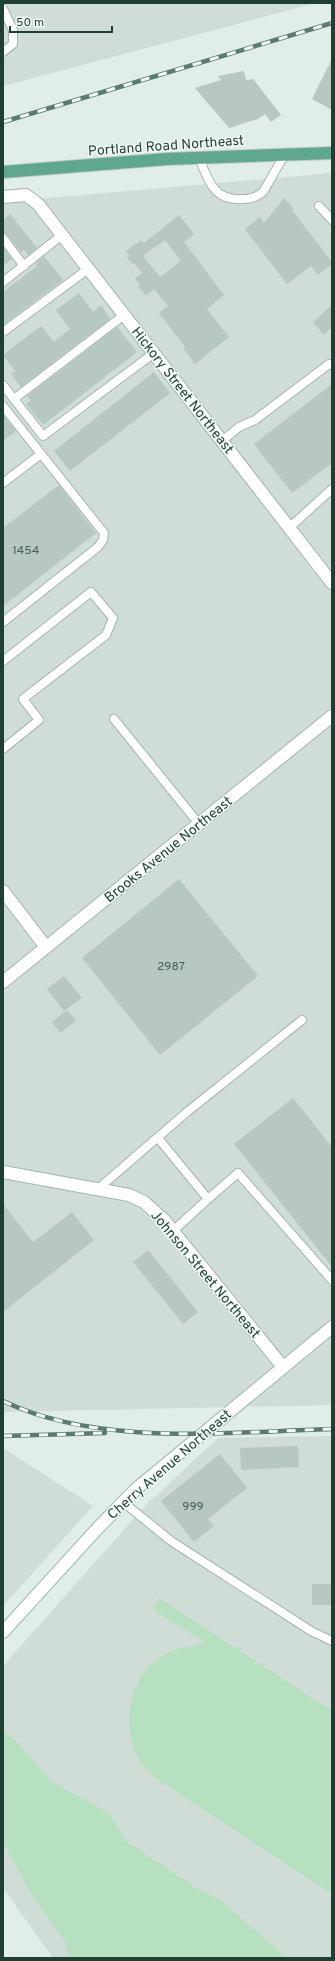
<svg xmlns="http://www.w3.org/2000/svg" width="335" height="1961" font-family="Overpass,sans-serif">
  <style>
    .built { fill: #cfddd6 }
    .green { fill: #b7e0c0 }
    .building { fill: #b6c8c0; fill-rule: evenodd }
    .lines { fill: none; stroke-linecap: round; stroke-linejoin: round }
    .service-casing { stroke: #a3b5ae; stroke-width: 10 }
    .minor-casing { stroke: #a3b5ae; stroke-width: 14 }
    .secondary-casing { stroke: #9ebaaf; stroke-width: 14 }
    .primary-casing { stroke: #c0c9c6; stroke-width: 14 }
    .service { stroke: #fff; stroke-width: 8 }
    .minor { stroke: #fff; stroke-width: 12 }
    .secondary { stroke: #fff; stroke-width: 12 }
    .primary { stroke: #60a791; stroke-width: 12 }
    .rail-casing { stroke: #597b70; stroke-width: 4.5 }
    .rail { stroke: #f2f9f5; stroke-width: 3; stroke-dasharray: 9; stroke-linecap: butt }
    .labels { text-anchor: middle; stroke-width: 3; stroke-linejoin: round; paint-order: stroke }
    .number-label { font-size: 12px; fill: #456158 }
    .street-label { font-size: 14px; fill: #1f3f35; stroke: #f2f9f5 }
  </style>
  <rect width="100%" height="100%" fill="#e1ede7"/>
  <path class="built" d="M3,3H316L3,86Z
    M332,173V1405L3,1412V202Z
    M332,1436V1958H53L3,1888V1666L144,1507L218,1438Z
    M3,1448L93,1506L3,1606Z"/>
  <path class="green" d="M159,1598L332,1711V1894L160,1781C149,1773 140,1763 135,1751C122,1717 132,1672 166,1654C179,1647 193,1646 207,1643L153,1610Z
    M3,1732L17,1742L52,1782L109,1813L126,1841L195,1887L220,1900L287,1958H69L65,1942L32,1895L3,1842Z"/>
  <path class="building" d="M332,59V110L312,99Z
    M244,71L246,80L253,79L281,115L271,122L265,114L258,119L229,128L195,88L221,80L218,76Z
    M284,198L294,209L292,210L332,262V264L318,275L311,266L287,284L245,229L260,217L264,223Z
    M10,214L37,248L28,255L24,250L21,252L7,235L3,233V220Z
    M179,215L194,234L184,242L224,295L207,309L229,337L195,364L184,349L185,347L159,313L168,306L154,289L146,296L138,286L140,285L135,279L142,273L134,263L132,264L127,257L129,255L126,251L141,240L144,243ZM165,240L181,261L160,277L143,256Z
    M3,247L12,259L3,266Z
    M44,256L63,280L3,325V292L37,266L35,264Z
    M79,293L93,312L101,305L110,319L21,387L11,374L15,371L3,355L41,326L54,342L70,329L56,310Z
    M332,305V327L324,335L313,322Z
    M117,327L137,352L43,425L26,404L31,400L27,396Z
    M154,372L170,393L70,471L54,451Z
    M332,384V463L292,493L254,444Z
    M3,415L16,431L3,441Z
    M59,485L96,533L3,606V528Z
    M179,879L258,976L160,1055L82,958Z
    M64,976L82,998L64,1011L47,989Z
    M67,1010L76,1021L60,1033L52,1022Z
    M293,1098L332,1147V1267L234,1144Z
    M3,1204L33,1242L72,1212L94,1240L3,1312Z
    M148,1250L198,1312L183,1324L133,1262Z
    M298,1446L299,1467L241,1470L240,1448Z
    M220,1454L247,1488L208,1519L214,1526L194,1542L161,1501Z
    M312,1584H332V1605H312Z"/>
  <g class="lines">
    <g class="service-casing">
      <path id="service" d="M3,9L13,30V44L3,52
        M199,158C209,181 213,201 243,199C250,199 257,197 263,192L285,154
        M319,206L332,220
        M3,238L24,266
        M3,282L62,235
        M3,332L88,269
        M3,385L43,436L154,353
        M14,399L124,315
        M3,406L104,533L103,540L98,547L3,622
        M222,441L239,427L255,420L329,364L332,365
        M3,483L41,454
        M289,528L332,489
        M3,661L91,592L113,618L106,635L23,699L39,720L3,749
        M114,719L199,824
        M158,1138L208,1199L238,1173L332,1280
        M99,1188L187,1112L302,1020
        M173,1231L208,1199
        M123,1502L171,1541L311,1631L332,1641"/>
    </g>
    <g class="minor-casing">
      <path id="minor" d="M3,197L26,195L38,204L332,583
        M3,891L46,947
        M3,982L332,716
        M3,1172L129,1195L144,1202L164,1220L283,1367"/>
    </g>
    <g class="secondary-casing">
      <path id="secondary" d="M3,1632L96,1530L136,1489L332,1327"/>
    </g>
    <g class="primary-casing">
      <path id="primary" d="M3,172L167,159L332,153"/>
    </g>
    <use href="#service" class="service"/>
    <use href="#minor" class="minor"/>
    <use href="#secondary" class="secondary"/>
    <use href="#primary" class="primary"/>
    <g class="rail-casing">
      <path id="rail" d="M3,122L332,23
        M3,1401C99,1447 228,1432 332,1429
        M3,1436L105,1433"/>
    </g>
    <use href="#rail" class="rail"/>
  </g>
  <g class="labels">
    <g class="number-label">
      <text x="26" y="554">1454</text>
      <text x="171" y="970">2987</text>
      <text x="193" y="1510">999</text>
    </g>
    <g class="street-label">
      <text transform="translate(166 145) rotate(-4)" y="5">Portland Road Northeast</text>
      <text transform="translate(183 390) rotate(52)" y="5">Hickory Street Northeast</text>
      <text transform="translate(168 849) rotate(-39)" y="5">Brooks Avenue Northeast</text>
      <text transform="translate(206 1274) rotate(50)" y="5">Johnson Street Northeast</text>
      <text transform="translate(169 1464) rotate(-41)" y="5">Cherry Avenue Northeast</text>
    </g>
  </g>
  <rect width="335" height="1961" fill="none" stroke="#1f3f35" stroke-width="8"/>
  <path d="M10 26v6h102v-6" fill="none" stroke="#1f3f35" stroke-width="2"/>
  <text x="16" y="26" font-size="12" fill="#1f3f35" stroke="#f2f9f5" stroke-width="3" paint-order="stroke">50 m</text>
</svg>
